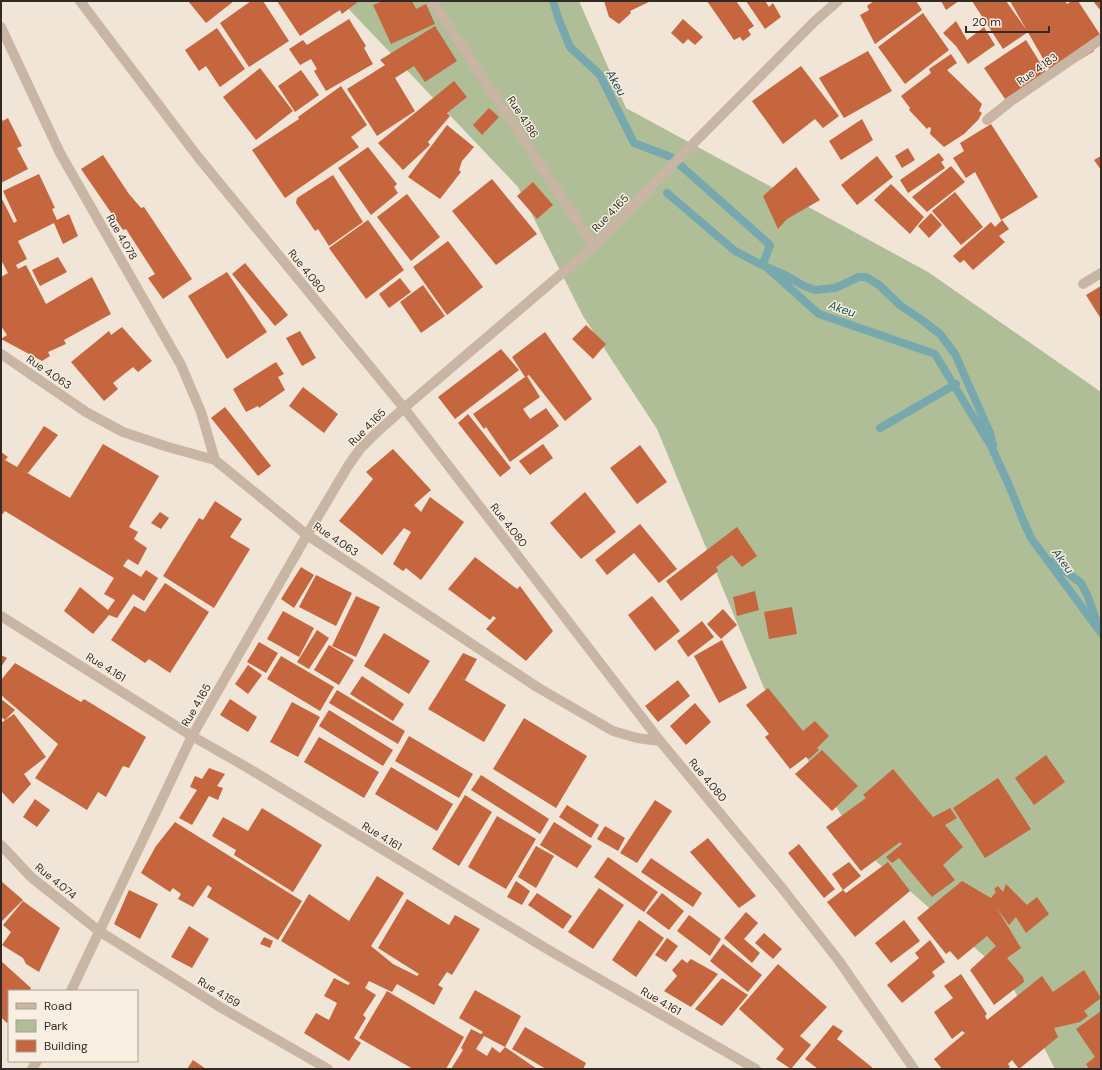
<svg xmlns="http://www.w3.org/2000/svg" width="1102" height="1070" font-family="'DM Sans',sans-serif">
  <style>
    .green { fill: #afbe97 }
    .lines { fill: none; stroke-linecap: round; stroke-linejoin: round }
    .stream { stroke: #76a8ad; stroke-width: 8 }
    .building { fill: #c5663f }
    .street { stroke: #c8b5a3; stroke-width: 10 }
    .labels { text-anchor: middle; stroke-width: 3; stroke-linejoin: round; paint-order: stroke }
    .street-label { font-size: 11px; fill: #322a25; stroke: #f8efe2 }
    .water-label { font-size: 12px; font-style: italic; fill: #1b4d53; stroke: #f8efe2 }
  </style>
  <rect width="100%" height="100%" fill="#f0e5d6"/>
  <path class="green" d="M341,1H579L626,108L928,272L1101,392V1069H1055L1007,976L862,849L764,688L657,429L583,316L518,187Z"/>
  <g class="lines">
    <path class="stream" d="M553,1L559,20L570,47L600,75L634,143L671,157L770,245L763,264L819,314L935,354L991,446L1011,490L1022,518L1031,538L1101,633
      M667,193L735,251L758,263L787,276L804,286L815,290L835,288L859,277H866L879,285L901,306L922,320L940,334L955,354L990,433L993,445
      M880,428L956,384
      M1053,562L1081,583L1088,597L1098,625"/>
  </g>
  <path class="building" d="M188,1H234L206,23Z
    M251,1H263L289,41L249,67L220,23Z
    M277,1H359L342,14L340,10L300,36Z
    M383,1H412L416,9L426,4L435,24L391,44L373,5Z
    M604,1H651L630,11L631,13L619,24L609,17Z
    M707,1H736L754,26L748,30L751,35L743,41L740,37L734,40Z
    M746,1H765L769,7L773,3L781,17L765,29Z
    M874,1H916L922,10L875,44L860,15L869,10L867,6Z
    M941,1H959L946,10Z
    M972,1H1006L1028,32L1003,49Z
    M1010,1H1065L1067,4L1072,1H1078L1101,36L1092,47L1094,51L1053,76Z
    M1093,1H1101V11Z
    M923,13L949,50L905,84L878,47Z
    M349,19L366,46L364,48L373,64L326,91L314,71L317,69L311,59L300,65L289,49L303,40L307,45Z
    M683,19L703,37L695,45L688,39L683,44L671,33Z
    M956,21L967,40L984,27L995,45L968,64L956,46L943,33Z
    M435,26L457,61L425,82L414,66L395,78L415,111L377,136L347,89L385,65L380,60Z
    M217,28L245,69L220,87L206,66L199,71L185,50Z
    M1026,40L1046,72L1005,99L984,68Z
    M868,51L892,91L844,118L819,78Z
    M951,54L957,63L947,70L982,104L979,111L982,113L978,120L964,134L944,147L930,134L931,128L929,127L927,129L909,110L910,108L901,96L931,73L929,69Z
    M801,66L839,116L823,128L815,119L783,144L752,101Z
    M260,68L293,111L256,140L223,97Z
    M301,70L319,95L295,112L278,86Z
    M454,81L467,97L447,113L450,116L428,142L430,145L403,170L378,143Z
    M341,86L367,125L351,137L359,147L285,198L252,150L299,119L298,117Z
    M489,108L499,117L482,135L473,125Z
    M1,117L3,121L8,118L22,146L17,148L28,169L1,183Z
    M862,119L873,140L841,160L829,141Z
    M991,124L1038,197L1001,220L975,172L966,178L953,158L964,151L960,143Z
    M447,125L474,147L462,161L459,170L461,172L440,199L408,177Z
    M368,147L397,184L394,187L398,193L371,215L338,168Z
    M908,148L915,160L902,168L895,156Z
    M939,153L944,160L941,162L945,168L908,193L900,180Z
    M103,155L129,194L141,208L144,207L192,279L163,299L148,278L155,274L126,229L123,230L81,169Z
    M877,156L893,177L857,205L841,185Z
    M1101,156V170L1094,160Z
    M951,166L965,182L927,212L912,197Z
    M796,167L820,200L787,219L778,229L763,196Z
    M39,174L55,208L52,209L57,220L69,214L78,236L63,244L54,223L18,241L27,259L16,265L18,269L26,265L46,304L92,277L111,314L64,340L66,344L48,352L50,356L42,361L1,339L7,335L1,326V277L8,273L1,260V197L14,223L17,221L3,191Z
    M333,175L363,222L329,246L318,229L315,231L296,203L297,198Z
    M492,179L537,234L496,265L452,211Z
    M533,182L553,205L537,219L517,196Z
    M891,184L924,217L910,234L874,200Z
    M955,192L983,227L961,245L932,211Z
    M407,194L440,237L411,261L377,217Z
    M931,213L942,225L929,238L918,226Z
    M368,220L404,270L366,299L329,248Z
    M1002,220L1009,229L999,236L1005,242L973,270L964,260L960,263L953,256L991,222L995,227Z
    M448,241L483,287L447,315L413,267Z
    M58,257L67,272L40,286L32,270Z
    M245,263L288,315L275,326L232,274Z
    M227,272L267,332L227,359L188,296Z
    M400,278L411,292L389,308L379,294Z
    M423,285L445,316L421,333L400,302Z
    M1101,286V319L1086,295Z
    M586,325L606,344L593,359L572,339Z
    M122,327L152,361L138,372L133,367L113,383L118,389L104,401L71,362L109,331L111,335Z
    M300,331L316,358L302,366L286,338Z
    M545,332L592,399L565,421L529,375L527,376L540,397L523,409L530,419L546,408L559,426L510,462L486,427L484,429L473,414L525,377L512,357Z
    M501,349L519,370L455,419L438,397Z
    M276,362L284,374L278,377L285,390L259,408L258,406L246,412L233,389Z
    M303,387L338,414L324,433L289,406Z
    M225,407L271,466L258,476L211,418Z
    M468,414L511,468L500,477L458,423Z
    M44,426L58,435L28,473L24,471L70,498L103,444L159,476L129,527L138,532L134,539L147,548L138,565L128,559L123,566L141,577L146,570L158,578L144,601L133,594L117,618L109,615L93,634L64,611L80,587L108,610L115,600L104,594L114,578L5,511L1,516V452L8,457L5,460L17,467Z
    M543,444L553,458L530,475L519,461Z
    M640,445L667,482L637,504L610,468Z
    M393,449L431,490L414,505L421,512L430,497L464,522L421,580L406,568L403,571L393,564L411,532L404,528L382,555L339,521L373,479L366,472Z
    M585,492L616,532L581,559L550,523Z
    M215,501L242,519L230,537L250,549L214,608L163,576L199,518L203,520Z
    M160,512L169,518L161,529L151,523Z
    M640,524L677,569L659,583L634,553L607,575L595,560Z
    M737,527L757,556L742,567L732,555L716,567L718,571L681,601L666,581Z
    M475,557L517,589L520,586L553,631L526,661L486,629L496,618L493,616L490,620L448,589Z
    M301,567L314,575L294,608L281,599Z
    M316,575L352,593L336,626L299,607Z
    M165,583L209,612L170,673L149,659L145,663L111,640L134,606L145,612Z
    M755,591L759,610L737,616L733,597Z
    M356,596L380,607L356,657L332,646Z
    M652,596L680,631L655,651L628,615Z
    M792,607L797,634L769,639L764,612Z
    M723,609L737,625L721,639L707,624Z
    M283,611L314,628L299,657L267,639Z
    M702,621L714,637L688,657L677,641Z
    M317,630L329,638L309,669L297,662Z
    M384,633L430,661L409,694L364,666Z
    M722,640L747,688L719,703L694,656Z
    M259,642L278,653L266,673L247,662Z
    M329,645L354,660L339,685L314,670Z
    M463,653L477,659L465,680L458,676L506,705L484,742L428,709Z
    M1,655L7,658L1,667Z
    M281,656L334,687L320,711L267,679Z
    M15,663L81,702L84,699L146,737L129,768L123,766L106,797L98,792L87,810L35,778L58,744L1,695V680Z
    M248,665L262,675L248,694L235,684Z
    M362,676L404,704L393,721L350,694Z
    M678,680L690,696L658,722L645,706Z
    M768,688L803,731L815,721L829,736L817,748L819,750L809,759L806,757L790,769L765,737L769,734L746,705Z
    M337,690L405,731L398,744L329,703Z
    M1,699L15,710L5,720L1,717Z
    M230,699L257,717L248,732L220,715Z
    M292,702L320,717L298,757L270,742Z
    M695,703L711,722L686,745L670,726Z
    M329,710L393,750L383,766L319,726Z
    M14,714L46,757L24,774L31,784L13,804L1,791V723Z
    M524,718L587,756L556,808L493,769Z
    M409,736L473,774L459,798L395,761Z
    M319,737L379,772L364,798L304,762Z
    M822,750L858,786L832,811L795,774Z
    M1046,755L1065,782L1034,805L1015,778Z
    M391,767L453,804L437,831L375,794Z
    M209,768L225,774L217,786L223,788L218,800L209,796L192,825L179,818L197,790L190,787L195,776L202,779Z
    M893,769L933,817L950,808L957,818L945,825L963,847L943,865L955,880L932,897L899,858L892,863L886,857L902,844L900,842L861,871L826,827L866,798L863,795Z
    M481,775L549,819L540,834L471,790Z
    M998,778L1031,829L985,858L953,808Z
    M465,795L492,812L459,866L432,849Z
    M35,799L50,810L37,827L23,817Z
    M655,800L672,811L637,863L620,853Z
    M567,805L599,825L591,838L559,817Z
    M262,808L322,845L293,892L234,855L236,850L212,836L223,817L248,831Z
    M497,816L536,839L506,889L468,867Z
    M175,822L302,901L278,940L207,897L212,888L208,885L193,907L178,899L181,894L173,888L170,892L141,873L156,846Z
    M554,822L592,846L577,868L540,845Z
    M605,826L625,838L618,851L597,839Z
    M708,838L756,896L739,908L690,852Z
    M799,844L835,889L824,898L788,853Z
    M536,846L554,856L536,888L518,877Z
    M608,857L658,892L644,912L594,877Z
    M651,858L702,893L693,907L641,872Z
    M849,862L861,876L843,890L832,874Z
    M888,862L910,891L855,937L827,902L843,890L846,893Z
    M377,876L404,893L371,946L393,964L417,976L419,974L378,948L407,899L449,925L455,915L480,929L452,975L447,972L438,985L443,988L434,1005L397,984L392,992L369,981L365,988L376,995L363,1015L366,1018L354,1038L361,1043L349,1061L304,1033L316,1013L329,1020L337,1003L324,996L334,978L348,985L350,983L281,941L309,894L349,921Z
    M1,881L23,900L1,922Z
    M516,881L530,891L522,905L507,897Z
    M962,881L991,898L996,892L994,889L998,886L1003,892L1006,884L1027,905L1037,897L1049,914L1026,933L1016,917L1009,925L996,907L1021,948L1007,958L1023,977L1024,982L994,1005L970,970L996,946L987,936L958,960L950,951L946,954L917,918Z
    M599,888L624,905L593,949L568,932Z
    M129,890L158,904L140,939L114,924Z
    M537,893L572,916L563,929L528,905Z
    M662,893L684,911L669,930L646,913Z
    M23,901L60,928L39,972L26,964L23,958L2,945L11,932L3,925Z
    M746,912L758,923L744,939L760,953L752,963L724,938Z
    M689,915L721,939L710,956L677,931Z
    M639,920L664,938L636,977L612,960Z
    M904,920L920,941L891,963L875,943Z
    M189,926L209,939L192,968L171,957Z
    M764,933L782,949L773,959L755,943Z
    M264,937L273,941L270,948L260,944Z
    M667,938L678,946L666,962L655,955Z
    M930,940L945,962L932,972L935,976L902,1003L887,985L919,958L915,953Z
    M723,944L762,975L748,992L710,961Z
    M682,959L687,963L691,959L718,974L691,1007L664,991L677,976L672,970Z
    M1,961L31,988L29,991H9V1020L7,1023L1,1017Z
    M778,964L827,1007L800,1036L811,1045L791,1069L776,1059L784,1049L739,1009Z
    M1084,970L1101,998L1084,1011L1088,1016L1080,1022L1054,1028L1058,1037L1019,1069L1012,1060L1008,1064L1010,1067L1007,1069H942L934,1059L965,1033L962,1031L952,1039L934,1012L953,998L944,986L961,974L987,1014L985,1016L987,1020L1042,976L1053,992Z
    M722,978L748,995L722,1026L695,1009Z
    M475,990L521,1016L505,1047L484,1036L476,1049L487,1056L492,1047L500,1053L505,1047L537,1069H451L463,1050L461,1048L471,1029L481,1034L483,1032L459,1018Z
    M387,991L464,1037L446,1069H413L359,1038Z
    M1101,1011V1069H1089L1086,1064L1095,1057L1076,1029Z
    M833,1025L843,1031L837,1039L874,1069H818L805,1059Z
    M525,1027L586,1063L583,1069H546L512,1049Z
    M193,1060L206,1069H187Z"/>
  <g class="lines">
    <path class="street" d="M80,1L198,157L404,408L660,741L782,888L839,961L914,1069
      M432,1L594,246
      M1,27L60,153L181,365L201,412L215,460
      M987,120L1011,101L1101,39
      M1083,284L1101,273
      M1,354L86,412L123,432L168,447L215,460L307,535L537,687L613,731L637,738L660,741
      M1,616L192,736L248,768L552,952L756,1069
      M1,845L31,877L99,931L220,1007L328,1069
      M71,991L192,736L307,535L348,466L360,449L376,433L404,408L594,246L667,170L815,21L838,1
      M32,1069L37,1061"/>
  </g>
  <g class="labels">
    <g class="street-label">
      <text transform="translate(1037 69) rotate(-35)" y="4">Rue 4.183</text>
      <text transform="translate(523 117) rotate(57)" y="4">Rue 4.186</text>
      <text transform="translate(610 213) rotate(-46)" y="4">Rue 4.165</text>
      <text transform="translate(122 237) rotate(60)" y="4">Rue 4.078</text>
      <text transform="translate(307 271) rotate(51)" y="4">Rue 4.080</text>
      <text transform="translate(49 372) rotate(34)" y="4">Rue 4.063</text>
      <text transform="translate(367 427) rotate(-45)" y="4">Rue 4.165</text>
      <text transform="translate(509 525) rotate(52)" y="4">Rue 4.080</text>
      <text transform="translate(336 539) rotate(34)" y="4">Rue 4.063</text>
      <text transform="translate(106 667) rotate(32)" y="4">Rue 4.161</text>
      <text transform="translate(196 705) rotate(-60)" y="4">Rue 4.165</text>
      <text transform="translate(708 780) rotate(50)" y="4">Rue 4.080</text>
      <text transform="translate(382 836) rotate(31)" y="4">Rue 4.161</text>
      <text transform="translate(56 881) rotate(39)" y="4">Rue 4.074</text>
      <text transform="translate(219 992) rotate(31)" y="4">Rue 4.159</text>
      <text transform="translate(661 1001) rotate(30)" y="4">Rue 4.161</text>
    </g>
    <g class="water-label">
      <text transform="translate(616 83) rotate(60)" y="4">Akeu</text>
      <text transform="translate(842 309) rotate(19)" y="4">Akeu</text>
      <text transform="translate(1063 561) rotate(54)" y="4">Akeu</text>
    </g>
  </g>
  <rect width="1102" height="1070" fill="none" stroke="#322a25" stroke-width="4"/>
  <rect x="8" y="990" width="130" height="72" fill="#f8efe2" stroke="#a9a096"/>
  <rect x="16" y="1003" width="20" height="6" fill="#c8b5a3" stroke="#a9a096"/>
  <text x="44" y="1010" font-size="12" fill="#322a25">Road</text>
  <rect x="16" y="1020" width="20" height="12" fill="#afbe97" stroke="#a9a096"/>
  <text x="44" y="1030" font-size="12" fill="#322a25">Park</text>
  <rect x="16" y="1040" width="20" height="12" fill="#c5663f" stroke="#a9a096"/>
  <text x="44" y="1050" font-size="12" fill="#322a25">Building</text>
  <path d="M966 26v6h83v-6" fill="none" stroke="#322a25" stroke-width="2"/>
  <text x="972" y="26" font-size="12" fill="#322a25" stroke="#f8efe2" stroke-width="3" paint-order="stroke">20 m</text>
</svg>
